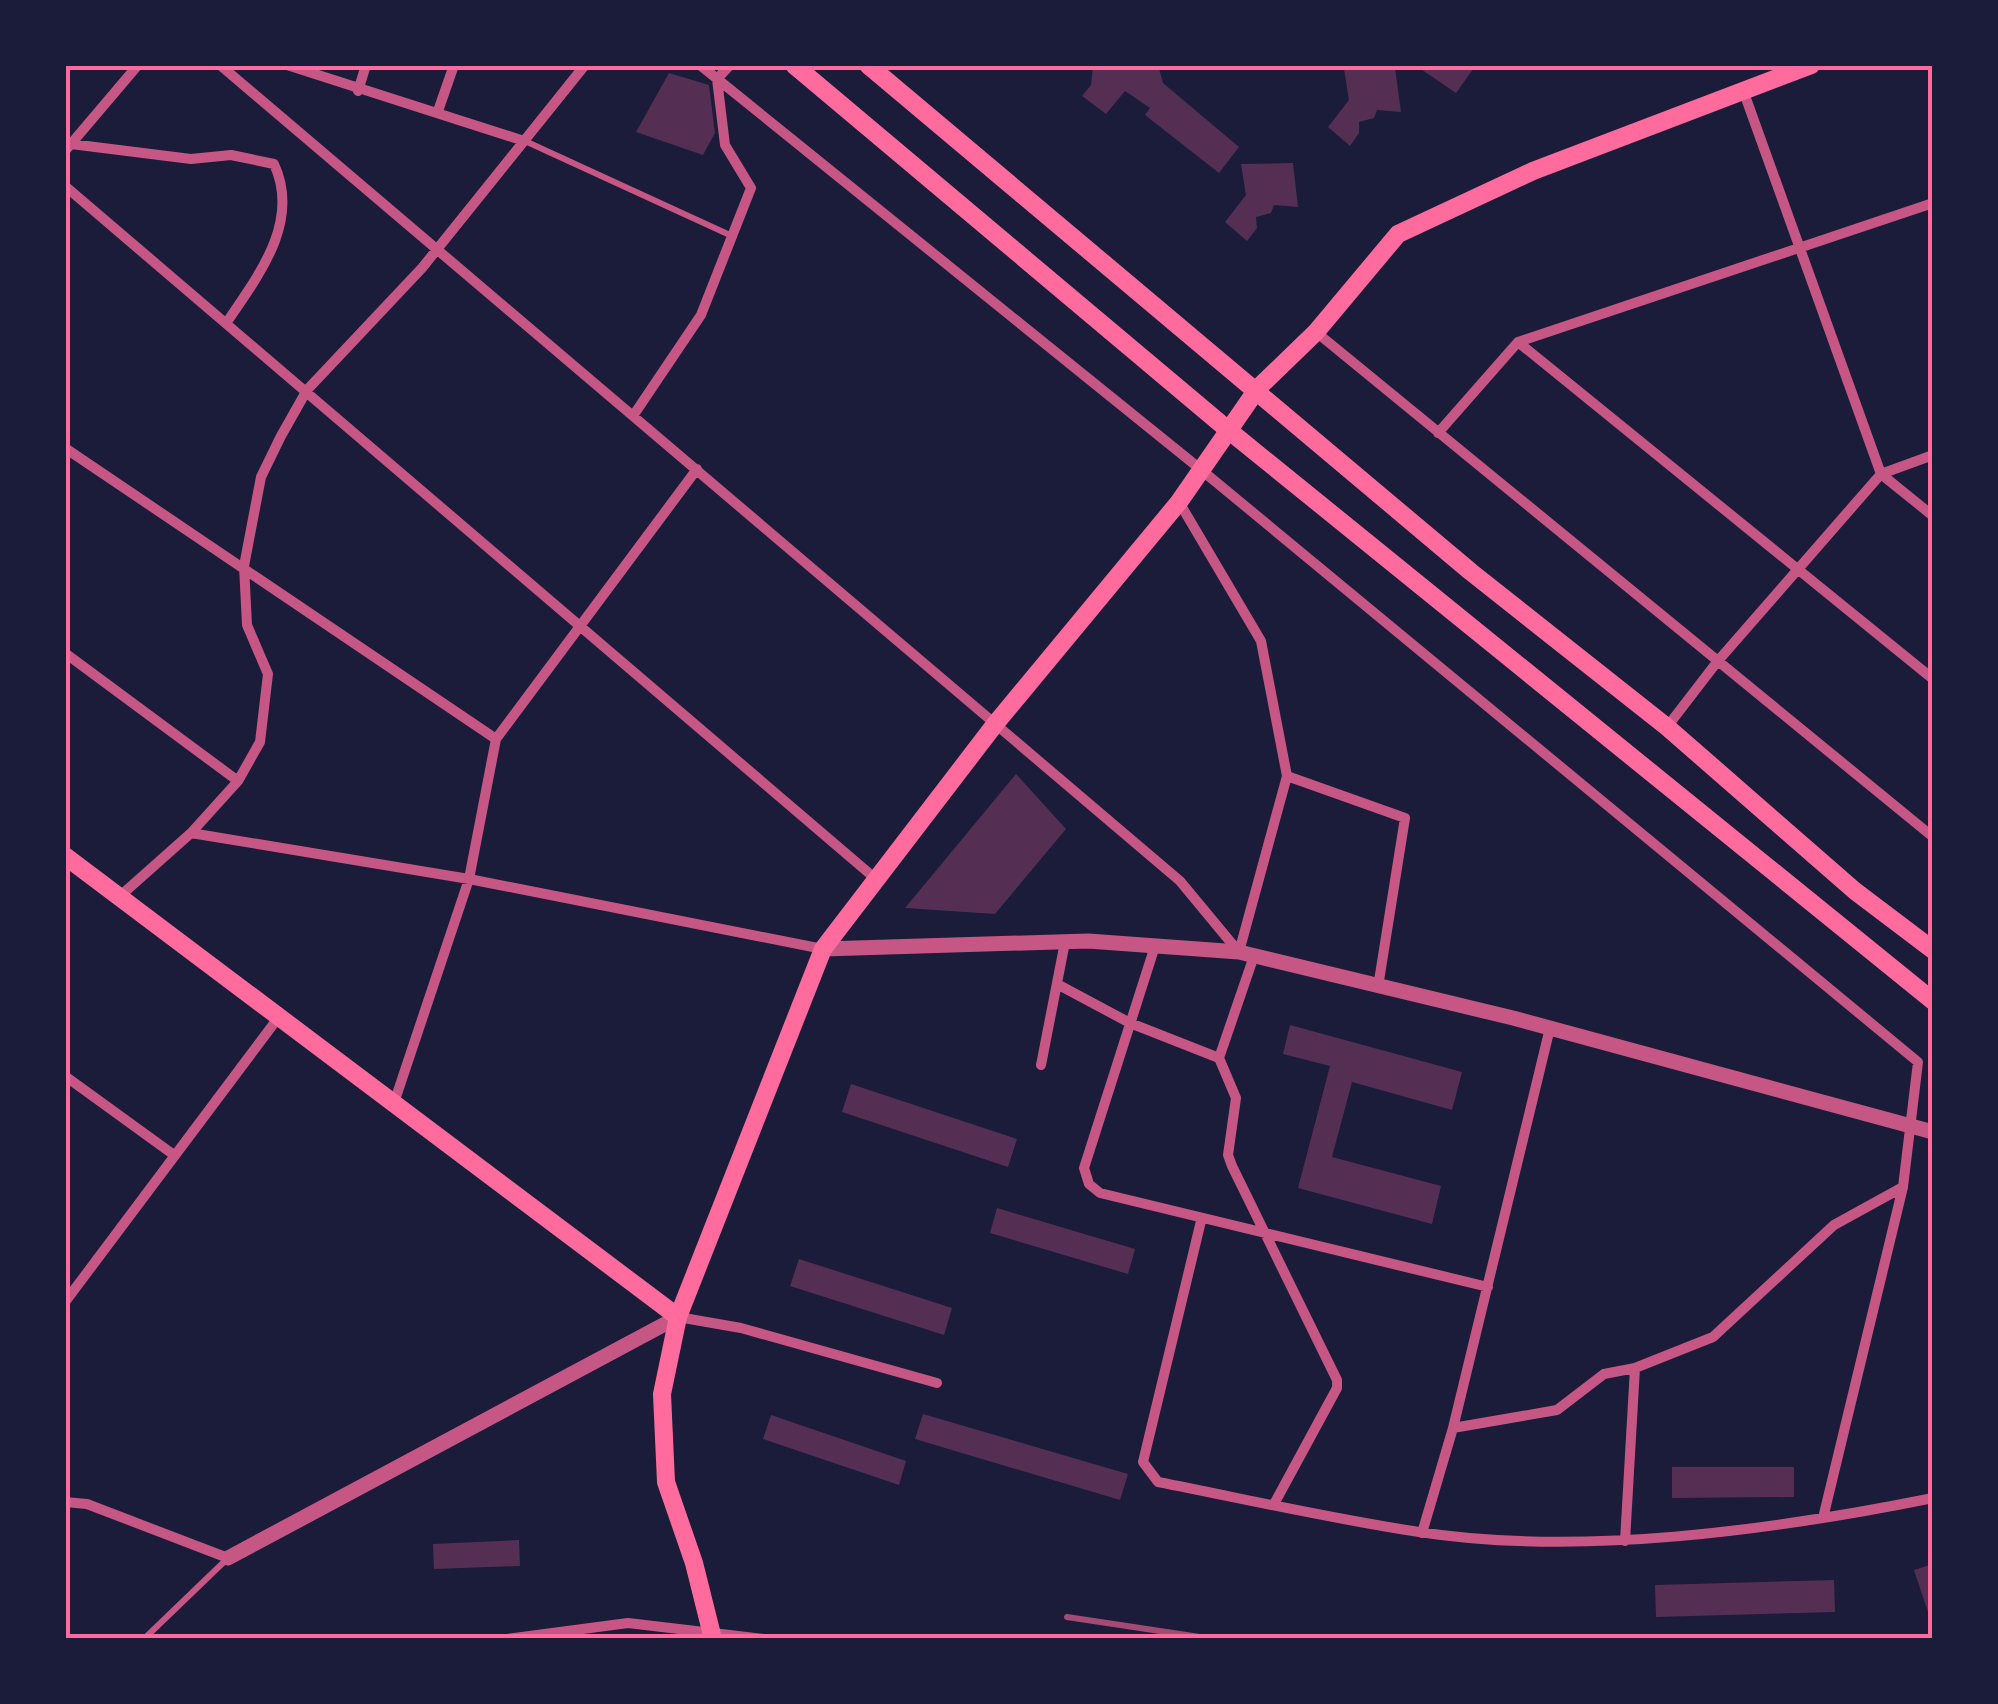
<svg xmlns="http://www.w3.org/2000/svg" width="1998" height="1704" font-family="'Alegreya Sans',sans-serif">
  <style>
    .building { fill: #542f53 }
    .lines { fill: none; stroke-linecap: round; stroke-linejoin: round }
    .service { stroke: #c65784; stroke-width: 6 }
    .minor { stroke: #c65784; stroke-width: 10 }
    .tertiary { stroke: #c65784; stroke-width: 15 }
    .secondary { stroke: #ff6b9d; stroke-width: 18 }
    .primary { stroke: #ff6b9d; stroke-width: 18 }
    .rail { stroke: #a44b75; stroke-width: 6 }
    .neatline { fill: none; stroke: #ff6b9d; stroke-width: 4 }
  </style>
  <rect width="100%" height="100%" fill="#1b1b3a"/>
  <path class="building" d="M1093,65H1158L1163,83L1239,147L1219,173L1145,115L1150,108L1125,91L1106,114L1082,96L1091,85Z
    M1415,65H1476L1456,93Z
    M1395,68L1401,112L1377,110L1374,118L1359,122V133L1350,146L1328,127L1349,100L1344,69Z
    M669,73L709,85L715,133L703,155L636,132Z
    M1293,163L1298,207L1274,205L1271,213L1256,217L1257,228L1247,241L1225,222L1246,195L1241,164Z
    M1016,774L1066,829L995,914L905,908Z
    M1290,1025L1462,1072L1452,1110L1352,1082L1332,1157L1441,1186L1432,1224L1298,1188L1330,1066L1283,1054Z
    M851,1084L1017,1139L1008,1167L842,1112Z
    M997,1208L1135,1249L1128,1274L990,1233Z
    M799,1259L952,1308L944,1335L790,1286Z
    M923,1414L1128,1474L1120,1500L915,1439Z
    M771,1415L906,1461L899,1485L763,1439Z
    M1672,1467H1794V1497L1672,1498Z
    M519,1540L520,1566L434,1569L433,1544Z
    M1933,1564V1617L1930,1618L1914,1570Z
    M1834,1580L1835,1612L1656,1617L1655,1585Z"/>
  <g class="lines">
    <path class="service" d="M525,141L732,236
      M147,1636L227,1559"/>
    <path class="minor" d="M220,65L1180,881L1238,951
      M287,65L524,141
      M700,65L1199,468L1918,1062L1903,1187L1823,1518
      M1743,90L1881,474L1933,516
      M358,91L366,65
      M438,111L454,65
      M71,144L191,159L231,155L274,164C301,222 258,276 227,322
      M65,151L138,65
      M65,186L877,880
      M1316,332L1933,837
      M1518,342L1933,679
      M633,416L701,315L751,188L725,145L717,79L730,65
      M1438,433L1518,342L1933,203
      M65,448L496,739
      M1179,502L1261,641L1287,776L1239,952
      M65,653L238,781
      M1667,727L1717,662L1881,474L1933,455
      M1287,776L1405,818L1378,987
      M191,833L469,879L823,949
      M119,897L191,833L238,781L260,742L268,674L247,625L244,566L261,477L281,436L307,390L422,268L585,65
      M1155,946L1084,1168L1089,1184L1100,1193L1488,1287
      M1254,956L1219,1058L1236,1098L1228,1155L1232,1166L1337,1380V1388L1274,1504
      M1057,984L1130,1023L1219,1058
      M1041,1065L1065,942
      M65,1076L174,1155
      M394,1103L469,879L496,739L697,469
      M1201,1221L1143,1462L1158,1482C1245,1499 1332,1519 1419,1532C1581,1557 1774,1530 1933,1498
      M65,1302L278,1018
      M678,1317L741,1328L937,1383
      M1453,1428L1557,1410L1604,1374L1635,1368L1713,1337L1834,1225L1903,1187
      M65,1502L87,1504L228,1558
      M1422,1533L1453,1428L1550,1028
      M1625,1541L1635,1368
      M507,1639L628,1623L764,1639"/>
    <path class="tertiary" d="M823,949L1088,941L1239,952L1513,1018L1933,1132
      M228,1558L678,1317"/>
    <path class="secondary" d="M65,856L678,1317
      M713,1639L694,1563L666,1482L662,1394L678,1317L823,949L996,723L1179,502L1258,388L1316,332L1398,234L1533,171L1811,65"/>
    <path class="primary" d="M794,65L1227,429L1933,1001
      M868,65L1471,572L1667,727L1855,891L1933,950"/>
    <path class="rail" d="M1067,1617L1213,1639"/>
  </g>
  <rect width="1998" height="1704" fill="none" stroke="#1b1b3a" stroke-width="135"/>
  <rect x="68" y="68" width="1862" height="1568" class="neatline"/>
</svg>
